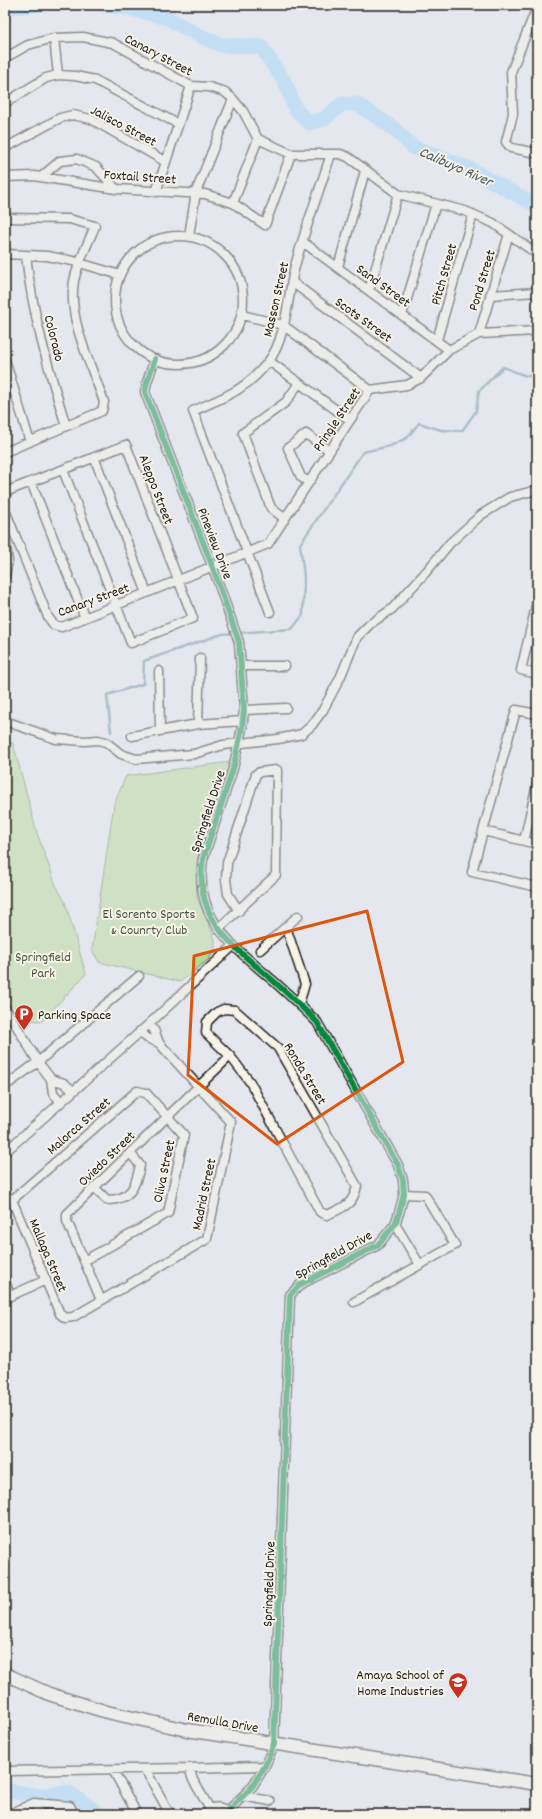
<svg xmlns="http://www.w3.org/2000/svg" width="542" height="1819" font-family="Dekko,sans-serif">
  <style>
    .green { fill: #b4d995; stroke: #687a58 }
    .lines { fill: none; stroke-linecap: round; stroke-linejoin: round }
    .stream { stroke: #698ca3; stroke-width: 2.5 }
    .river { stroke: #9dd6fd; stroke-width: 15 }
    .minor-casing { stroke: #1c1c1c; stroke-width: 11 }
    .secondary-casing { stroke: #1c1c1c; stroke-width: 15 }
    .minor { stroke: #f7f3e8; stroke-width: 8 }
    .secondary { stroke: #f7f3e8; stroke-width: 12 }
    .cycleway-casing { stroke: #f7f3e8; stroke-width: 8 }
    .cycleway { stroke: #00873e; stroke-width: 6 }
    .marked { fill: none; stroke: #de560d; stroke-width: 3; stroke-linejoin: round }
    .labels { text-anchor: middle; stroke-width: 4; stroke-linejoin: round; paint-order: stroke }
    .street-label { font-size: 14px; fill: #1c1c1c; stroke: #f7f3e8 }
    .park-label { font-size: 14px; fill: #4a5540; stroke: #f7f3e8 }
    .poi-label { font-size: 14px; fill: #1c1c1c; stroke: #f7f3e8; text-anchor: start }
    .water-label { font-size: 15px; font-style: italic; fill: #435460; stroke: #f7f3e8 }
  </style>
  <rect width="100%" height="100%" fill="#e4e7ed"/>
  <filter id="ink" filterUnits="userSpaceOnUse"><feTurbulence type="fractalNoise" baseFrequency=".025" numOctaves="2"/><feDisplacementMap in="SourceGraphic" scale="8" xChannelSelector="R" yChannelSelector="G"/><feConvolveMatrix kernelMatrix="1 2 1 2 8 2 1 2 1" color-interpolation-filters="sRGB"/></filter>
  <g filter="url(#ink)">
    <path class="green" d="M5,743H13L37,833L56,885L65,902L86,974L42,1021L26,1020L10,1014L6,995Z
      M230,762L198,855L196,875L197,898L215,939V950L208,960L180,982L99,962L92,950L114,804L126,776Z"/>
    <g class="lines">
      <path class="stream" d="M111,732L107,695L143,684L144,661L222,634L292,629L303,615L304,576L300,544L363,452L390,446L407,438L419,423L441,430L462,431L476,411L479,391L503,367L526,376L537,375"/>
      <path class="river" d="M105,5L128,8L167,18L202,37L222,45L261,47L284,81L296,110L309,123L324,119L342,104H357L393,128L413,147L468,168L537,206
        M5,8L8,7L34,5
        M5,1790L38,1796L68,1792L99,1814"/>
      <g class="minor-casing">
        <path id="minor" d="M537,7L511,72L513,114L506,142L511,148L537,153
          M54,38L58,75
          M5,58L28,45L54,38L83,37L113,43L191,86L209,87L225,92L233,99L243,111L258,139L291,154H340L348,157L398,194L465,211L493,223L537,254
          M5,103L46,78L58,75L75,76L95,80L178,124
          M5,148L60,118L73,115L91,119L166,162
          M5,177L34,176L116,189L205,194L233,203L265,225L291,154
          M41,177L60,161L77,159L96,167L116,189
          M156,192L191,86
          M233,203L258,139
          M5,218L69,219L95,226C88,244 78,262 74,281C67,319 92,366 104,402L102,411L5,452
          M189,236L196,192L233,99
          M115 300a64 64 0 1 1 128 0a64 64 0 1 1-128 0Z
          M303,242L449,350
          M5,254L47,256L73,261L120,275
          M26,255C32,314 49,370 66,426
          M338,267L365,171
          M292,282L421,378
          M369,290L398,194
          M490,295L537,292
          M242,315L283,325L370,390
          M402,315L436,204
          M479,334L509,234
          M437,340L473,214
          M155,359L147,382L145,392L213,568L239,642L244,710L242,728L233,769L203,859C194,914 226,940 263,972C282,988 300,1005 317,1022L398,1165L403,1180L404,1194L399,1213L395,1224L378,1245L301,1284L290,1295L274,1744L265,1766L252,1787L227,1812
          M5,360L30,442
          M269,361L350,420
          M94,457L147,593
          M31,482L85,618
          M309,482L301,477L288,448L306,434L330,451
          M5,492L126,445L193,618L131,643L63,470
          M5,510L48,617L54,625L62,627L268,544L370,390L407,385L421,378L449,350L479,334L537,331
          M285,519L271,508L243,433L286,402L299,383
          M5,539L8,561L5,576
          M537,602L521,670L537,674
          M270,612L193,411C224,397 245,391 268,362C286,340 288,297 294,270C304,231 319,192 331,154
          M242,666H285
          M159,671L160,730
          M244,710L286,708
          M537,714L516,710L472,872L537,887
          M5,721L56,739L85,741L98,740L106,742L121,754L136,759L194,754L223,745L278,739L302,734L312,725L323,710L340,678L357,637L370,624L392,609L426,572L450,543L481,515L510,497L537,490
          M198,724L200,658
          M132,736L198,724L243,721
          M483,831L537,844
          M524,841L537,784
          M286,927L305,984L299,1004
          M218,929L276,875L277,770L260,772L256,774L227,863L226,880L228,894L239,911
          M260,950L298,916
          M5,1007L38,1062L51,1079L53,1093L61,1102
          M224,1009L235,1010L278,1048L357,1186C353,1205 344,1207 327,1215L320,1212L250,1082L230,1056L206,1033L207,1022L217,1012Z
          M149,1024L154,1030L159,1043
          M51,1079L64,1083L73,1091
          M5,1086L38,1062L139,976
          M5,1152L149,1024L233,946
          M94,1187L107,1200C131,1200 136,1186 140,1165L130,1153
          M5,1197L7,1196L12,1200L137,1091L146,1093L184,1135L168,1213L84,1261
          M12,1200L60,1314L65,1318L73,1317L207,1239L231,1122L159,1043L147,1038L140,1031
          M395,1224L420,1265
          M5,1281L10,1296L46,1280
          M101,1300L67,1221V1214L230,1056
          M354,1302L455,1245L425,1195L404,1194
          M189,1768L265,1766
          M145,1769L170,1814
          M113,1770L137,1814
          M5,1771L189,1768L193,1780L210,1809
          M243,1796L270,1801
          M34,1803L40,1814
          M10,1814L34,1803L70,1806L74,1814
          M206,1814C212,1805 222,1805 229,1814"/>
      </g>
      <g class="secondary-casing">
        <path id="secondary" d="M5,1674L49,1694L107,1712L187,1730L537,1784"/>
      </g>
      <use href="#minor" class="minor"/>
      <use href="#secondary" class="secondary"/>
      <g class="cycleway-casing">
        <path id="cycleway" d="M155,359L147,382L145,392L213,568L239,642L244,710L242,728L233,769L203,859C194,914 226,940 263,972C282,988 300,1005 317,1022L398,1165L403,1180L404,1194L399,1213L395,1224L378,1245L301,1284L290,1295L274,1744L265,1766L252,1787L227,1812"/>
      </g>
      <use href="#cycleway" class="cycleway"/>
    </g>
  </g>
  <path d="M0 0H542V1819H0ZM367,911L403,1062L277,1144L188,1075L194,956Z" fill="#e4e7ed" fill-opacity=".55" fill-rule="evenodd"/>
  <path class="marked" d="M367,911L403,1062L277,1144L188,1075L194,956Z"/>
  <defs>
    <g id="parking-pin" transform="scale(1)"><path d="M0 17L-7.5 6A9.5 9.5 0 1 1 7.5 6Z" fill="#c8321e" stroke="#f7f3e8"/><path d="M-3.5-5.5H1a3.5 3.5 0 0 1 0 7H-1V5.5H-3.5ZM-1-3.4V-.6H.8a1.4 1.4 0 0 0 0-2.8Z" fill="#fff"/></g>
    <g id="school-pin" transform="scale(1)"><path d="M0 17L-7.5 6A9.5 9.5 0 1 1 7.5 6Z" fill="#c8321e" stroke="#f7f3e8"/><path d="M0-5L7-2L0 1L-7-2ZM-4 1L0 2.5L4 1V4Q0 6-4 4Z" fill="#fff"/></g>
  </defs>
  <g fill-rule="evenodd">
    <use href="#parking-pin" x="24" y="1014"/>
    <use href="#school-pin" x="458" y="1682"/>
  </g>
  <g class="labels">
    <g class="street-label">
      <text transform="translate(159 54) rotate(28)" y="5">Canary Street</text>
      <text transform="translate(124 125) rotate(28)" y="5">Jalisco Street</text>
      <text transform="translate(140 176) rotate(4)" y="5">Foxtail Street</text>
      <text transform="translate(443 274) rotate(-74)" y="5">Pitch Street</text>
      <text transform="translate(481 280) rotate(-73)" y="5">Pond Street</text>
      <text transform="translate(384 285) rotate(36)" y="5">Sand Street</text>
      <text transform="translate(275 299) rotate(-77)" y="5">Masson Street</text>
      <text transform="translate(364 319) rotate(36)" y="5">Scots Street</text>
      <text transform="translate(55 338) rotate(76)" y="5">Colorado</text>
      <text transform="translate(336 419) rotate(-56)" y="5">Pringle Street</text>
      <text transform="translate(157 489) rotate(69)" y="5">Aleppo Street</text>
      <text transform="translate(216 543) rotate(69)" y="5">Pineview Drive</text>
      <text transform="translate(93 599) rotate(-20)" y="5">Canary Street</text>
      <text transform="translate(207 811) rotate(-72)" y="5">Springfield Drive</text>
      <text transform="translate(306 1073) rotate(59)" y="5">Ronda Street</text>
      <text transform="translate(78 1125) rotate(-41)" y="5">Malorca Street</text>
      <text transform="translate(106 1158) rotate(-44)" y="5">Oviedo Street</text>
      <text transform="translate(163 1171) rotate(-78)" y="5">Oliva Street</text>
      <text transform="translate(203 1194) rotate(-78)" y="5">Madrid Street</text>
      <text transform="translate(333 1254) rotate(-29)" y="5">Springfield Drive</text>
      <text transform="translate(49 1255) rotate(67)" y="5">Mallaga Street</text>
      <text transform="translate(268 1584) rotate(-88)" y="5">Springfield Drive</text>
      <text transform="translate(223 1721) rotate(10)" y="5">Remulla Drive</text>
    </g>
    <g class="park-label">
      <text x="149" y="918">El Sorento Sports<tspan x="149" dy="16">&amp; Counrty Club</tspan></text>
      <text x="43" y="961">Springfield<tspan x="43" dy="16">Park</tspan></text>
    </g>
    <g class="poi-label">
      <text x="38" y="1019">Parking Space</text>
      <text x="444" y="1679" text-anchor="end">Amaya School of<tspan x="444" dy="16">Home Industries</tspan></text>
    </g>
    <g class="water-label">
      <text transform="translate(456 166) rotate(24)" y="5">Calibuyo River</text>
    </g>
  </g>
  <rect width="542" height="1819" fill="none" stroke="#f7f3e8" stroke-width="20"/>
  <rect x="10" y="10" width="522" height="1799" fill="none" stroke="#1c1c1c" stroke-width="1.5" filter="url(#ink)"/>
</svg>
